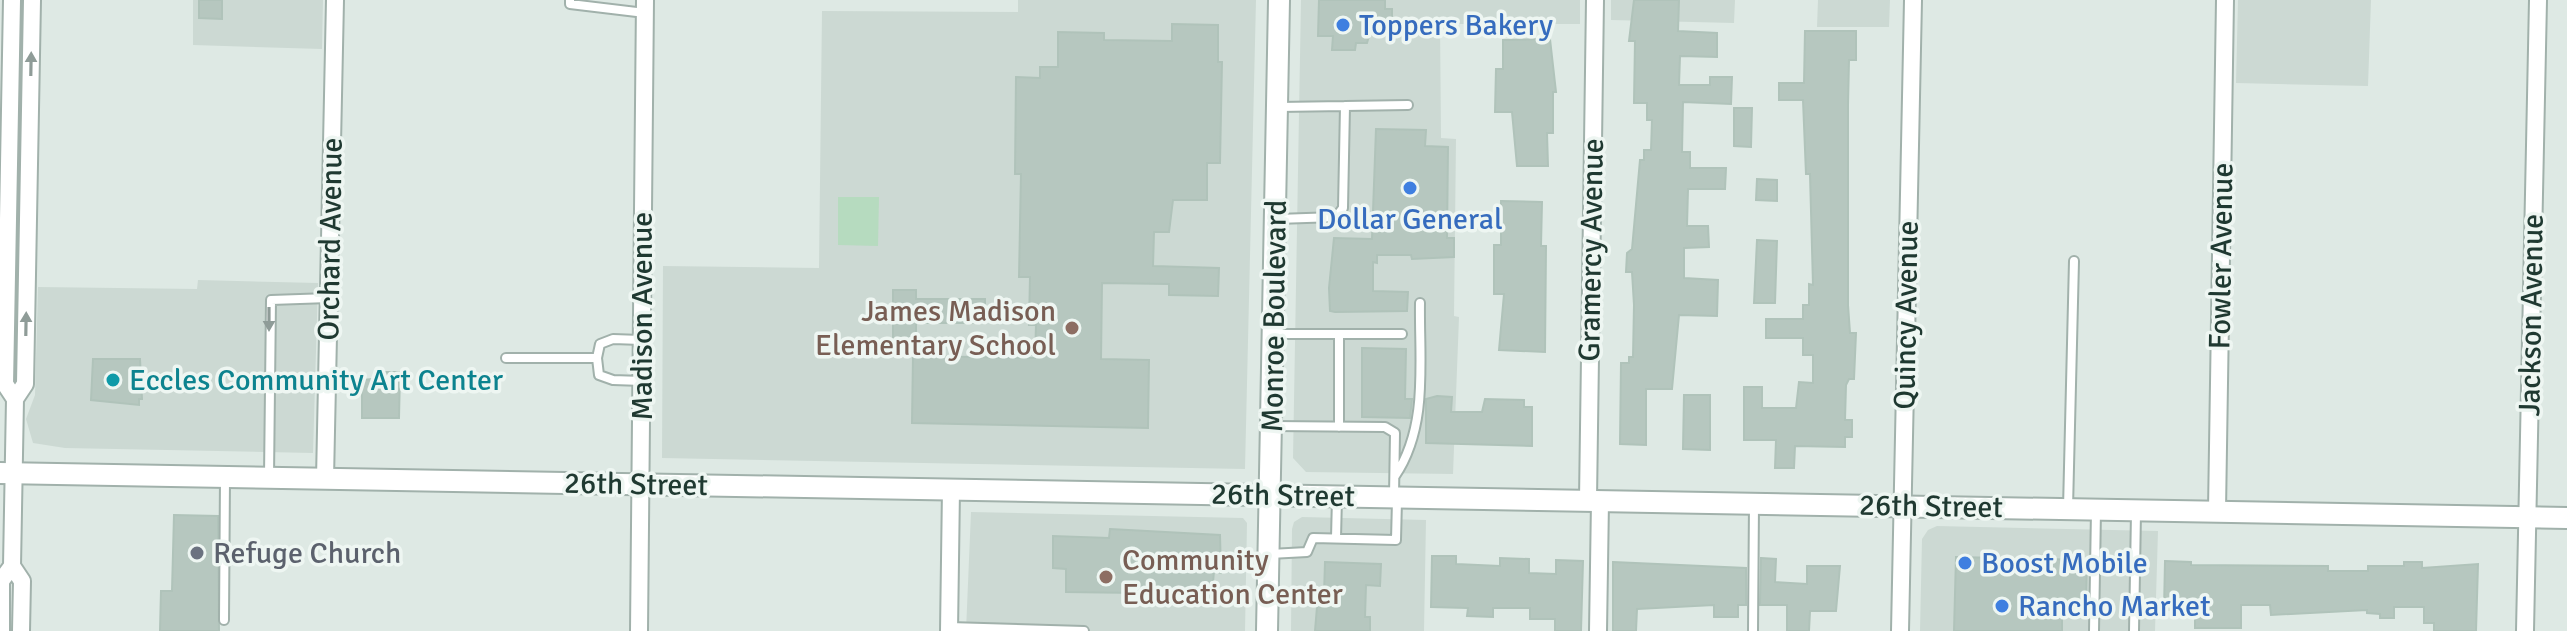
<svg xmlns="http://www.w3.org/2000/svg" width="2567" height="631" font-family="Signika,sans-serif">
  <style>
    .built { fill: #ccd9d3 }
    .green { fill: #b6dbbf }
    .building { fill: #b6c7bf; stroke: #b0c3ba; stroke-width: 2 }
    .lines { fill: none; stroke-linecap: round; stroke-linejoin: round }
    .service-casing { stroke: #a1b1ab; stroke-width: 12 }
    .minor-casing { stroke: #a1b1ab; stroke-width: 20 }
    .tertiary-casing { stroke: #a1b1ab; stroke-width: 24 }
    .service { stroke: #fff; stroke-width: 8 }
    .minor { stroke: #fff; stroke-width: 16 }
    .tertiary { stroke: #fff; stroke-width: 20 }
    .oneway { fill: #8f9c98 }
    .shop-dot { fill: #3f7fe0; stroke: #eef6f2; stroke-width: 3 }
    .education-dot { fill: #8d6e63; stroke: #eef6f2; stroke-width: 3 }
    .culture-dot { fill: #0f9aa8; stroke: #eef6f2; stroke-width: 3 }
    .worship-dot { fill: #6b7280; stroke: #eef6f2; stroke-width: 3 }
    .labels { text-anchor: middle; stroke-width: 7; stroke-linejoin: round; paint-order: stroke }
    .shop-label { font-size: 30px; fill: #366cbe; stroke: #eef6f2; text-anchor: start }
    .street-label { font-size: 30px; fill: #1f3931; stroke: #eef6f2 }
    .education-label { font-size: 30px; fill: #785e54; stroke: #eef6f2; text-anchor: end }
    .culture-label { font-size: 30px; fill: #0d838f; stroke: #eef6f2; text-anchor: start }
    .worship-label { font-size: 30px; fill: #5b616d; stroke: #eef6f2; text-anchor: start }
  </style>
  <rect width="100%" height="100%" fill="#dee9e4"/>
  <path class="built" d="M193,0H323L322,49L193,45Z
    M1018,0H1256L1245,469L662,458L663,266L819,268L822,11L1018,12Z
    M1301,0H1580V24H1440L1441,138L1456,139L1454,316L1459,317L1453,474L1306,472L1293,458Z
    M1611,0H1735L1734,23L1611,20Z
    M1818,0H1890L1889,27H1817Z
    M2238,0H2371L2368,86L2236,83Z
    M198,280L318,283L313,453L65,448L33,443L26,419L35,395L38,287L197,289Z
    M971,512L1243,518L1247,523L1245,631H966Z
    M1302,517L1426,520L1424,631H1291L1292,529L1294,522Z
    M1937,526L2158,531L2155,631H1920L1922,539L1928,530Z"/>
  <path class="green" d="M838,197H879L878,246L838,245Z"/>
  <path class="building" d="M199,0H222V19L199,18Z
    M1319,0H1385V9H1392V23L1372,25L1367,43H1356L1355,50H1332L1333,36H1318Z
    M1634,0H1679L1678,31L1717,33V57L1680,56L1679,85H1710V77H1732L1731,104L1683,102L1682,152H1690V168H1726L1725,189H1688L1687,226H1708L1709,247L1684,248V278L1718,280L1717,316L1679,315L1672,389H1646V445L1620,444L1621,363H1629V357H1633L1634,305L1632,272H1626L1627,253L1632,249L1640,160H1644V150H1651L1652,120H1647V103H1634L1635,41H1629Z
    M1172,24L1218,25V62H1222L1220,163H1207V200H1173L1169,232H1154L1153,266L1219,268L1218,296L1169,295V284L1102,283L1101,359L1149,360L1148,428L912,423L913,356L1035,358L1036,325H1029L1030,277H1019L1021,174H1015L1016,77L1040,78V67H1058V32L1104,33V40L1172,41Z
    M1805,31H1856V60H1849L1848,105V305L1850,333H1856L1854,379H1849L1846,385L1845,420H1852V437H1845V447L1795,446L1794,468H1775L1776,440H1744V387H1762V408H1796L1799,382L1813,383V355H1803V338H1766V319H1803V305H1809V284L1813,285L1810,174H1806L1803,100H1779V83H1804Z
    M1550,39L1556,92H1553V133H1547L1548,166H1517L1512,112H1495L1496,69H1503V40Z
    M1734,108H1752L1751,147L1734,146Z
    M1376,129L1426,130L1425,146L1448,147L1447,238H1454V257L1412,259L1411,255H1377V263L1373,262V291L1408,292L1407,311L1335,312L1330,311L1329,288L1334,238L1372,239Z
    M1757,179L1777,180V201L1756,200Z
    M1501,201L1542,202L1541,246H1546L1545,352L1499,350L1504,294H1494V245H1501Z
    M1757,240L1777,241L1775,303H1754Z
    M893,290H916V299H985V323H916V339H893Z
    M1362,348L1406,349L1405,399H1412L1410,418L1362,417Z
    M93,359H140L142,399H139V405L91,400Z
    M385,372H400L399,418H362V380L385,378Z
    M1684,395H1710V450L1683,449Z
    M1437,396L1452,397L1451,412H1482L1485,399L1524,400V407H1532V446L1426,443V399Z
    M174,515L218,516L219,631H160L161,591H172Z
    M1110,529L1220,535L1221,573L1214,571L1212,594L1066,592V569L1053,568V536L1109,538Z
    M1432,556H1456V564L1500,566V558L1529,559V573L1556,574V560L1583,561L1581,631H1555V619H1530V608H1493V617L1467,616L1468,608L1431,607Z
    M1956,557L2087,560L2086,604L2062,603V631H1954Z
    M1761,558L1776,559L1775,582L1807,584V566H1840L1836,611H1810L1809,631H1787V605H1760Z
    M2165,561L2191,562V565L2328,566V571H2368V566H2404V562H2422V568L2478,564L2476,631H2434V623H2424V607H2394V618H2380V614L2367,613V610L2271,615L2270,605H2241V628H2195V610H2164Z
    M1325,562L1381,564L1380,586L1366,585L1365,617H1370V631H1315L1318,595H1324Z
    M1613,562L1746,568V605H1738V617H1714V605L1637,609L1636,631H1613Z"/>
  <g class="lines">
    <g class="service-casing">
      <path id="service" d="M570,0V4L645,13
        M1279,107L1345,106
        M1277,219L1336,217L1343,208L1345,106L1408,105
        M1275,334H1339V427
        M1339,334H1402
        M641,340L613,339L600,344L597,358L599,375L613,380L642,381
        M506,358H597
        M1273,426L1385,427L1395,433L1394,496
        M269,476L271,300L329,298
        M1395,476C1429,426 1419,360 1420,303
        M2068,508L2074,261
        M1336,538L1337,497
        M1269,554L1307,552L1313,538L1396,540L1397,500
        M224,620L225,478
        M949,627L1084,631
        M1753,631L1754,504
        M2094,631L2096,510
        M2134,631L2136,512"/>
    </g>
    <g class="minor-casing">
      <path id="minor" d="M12,0L5,384L15,399
        M325,479L335,0
        M1588,500L1595,0
        M2217,511L2225,0
        M1,631V581L12,566
        M21,631L22,581L12,566L15,399L25,384L32,0
        M639,631L645,0
        M949,631L951,489
        M1598,631L1600,501
        M1900,631L1913,0
        M2525,631L2538,0"/>
    </g>
    <g class="tertiary-casing">
      <path id="tertiary" d="M0,473L2567,518
        M1267,631L1279,0"/>
    </g>
    <use href="#service" class="service"/>
    <use href="#minor" class="minor"/>
    <use href="#tertiary" class="tertiary"/>
  </g>
  <defs><path id="oneway-solid" d="M-6-.8H1V-3.2L6.5 0L1 3.2V.8H-6Z" transform="scale(2)"/></defs>
  <g class="oneway">
    <use href="#oneway-solid" transform="translate(31 64) rotate(-89)"/>
    <use href="#oneway-solid" transform="translate(269 319) rotate(90)"/>
    <use href="#oneway-solid" transform="translate(26 324) rotate(-89)"/>
  </g>
  <g class="shop-dot">
    <circle cx="1343" cy="25" r="8"/>
    <circle cx="1410" cy="188" r="8"/>
    <circle cx="1965" cy="563" r="8"/>
    <circle cx="2002" cy="606" r="8"/>
  </g>
  <g class="education-dot">
    <circle cx="1072" cy="328" r="8"/>
    <circle cx="1106" cy="577" r="8"/>
  </g>
  <circle class="culture-dot" cx="113" cy="380" r="8"/>
  <circle class="worship-dot" cx="197" cy="553" r="8"/>
  <g class="labels">
    <g class="shop-label">
      <text x="1359" y="35">Toppers Bakery</text>
      <text x="1410" y="229" text-anchor="middle">Dollar General</text>
      <text x="1981" y="573">Boost Mobile</text>
      <text x="2018" y="616">Rancho Market</text>
    </g>
    <g class="street-label">
      <text transform="translate(330 239) rotate(-89)" y="10">Orchard Avenue</text>
      <text transform="translate(1591 250) rotate(-89)" y="10">Gramercy Avenue</text>
      <text transform="translate(2221 256) rotate(-89)" y="10">Fowler Avenue</text>
      <text transform="translate(1906 315) rotate(-89)" y="10">Quincy Avenue</text>
      <text transform="translate(2531 315) rotate(-89)" y="10">Jackson Avenue</text>
      <text transform="translate(642 316) rotate(-90)" y="10">Madison Avenue</text>
      <text transform="translate(1274 316) rotate(-89)" y="10">Monroe Boulevard</text>
      <text transform="translate(636 484) rotate(1)" y="10">26th Street</text>
      <text transform="translate(1283 495) rotate(1)" y="10">26th Street</text>
      <text transform="translate(1931 506) rotate(1)" y="10">26th Street</text>
    </g>
    <g class="education-label">
      <text x="1056" y="321">James Madison<tspan x="1056" dy="34">Elementary School</tspan></text>
      <text x="1122" y="570" text-anchor="start">Community<tspan x="1122" dy="34">Education Center</tspan></text>
    </g>
    <g class="culture-label">
      <text x="129" y="390">Eccles Community Art Center</text>
    </g>
    <g class="worship-label">
      <text x="213" y="563">Refuge Church</text>
    </g>
  </g>
</svg>
